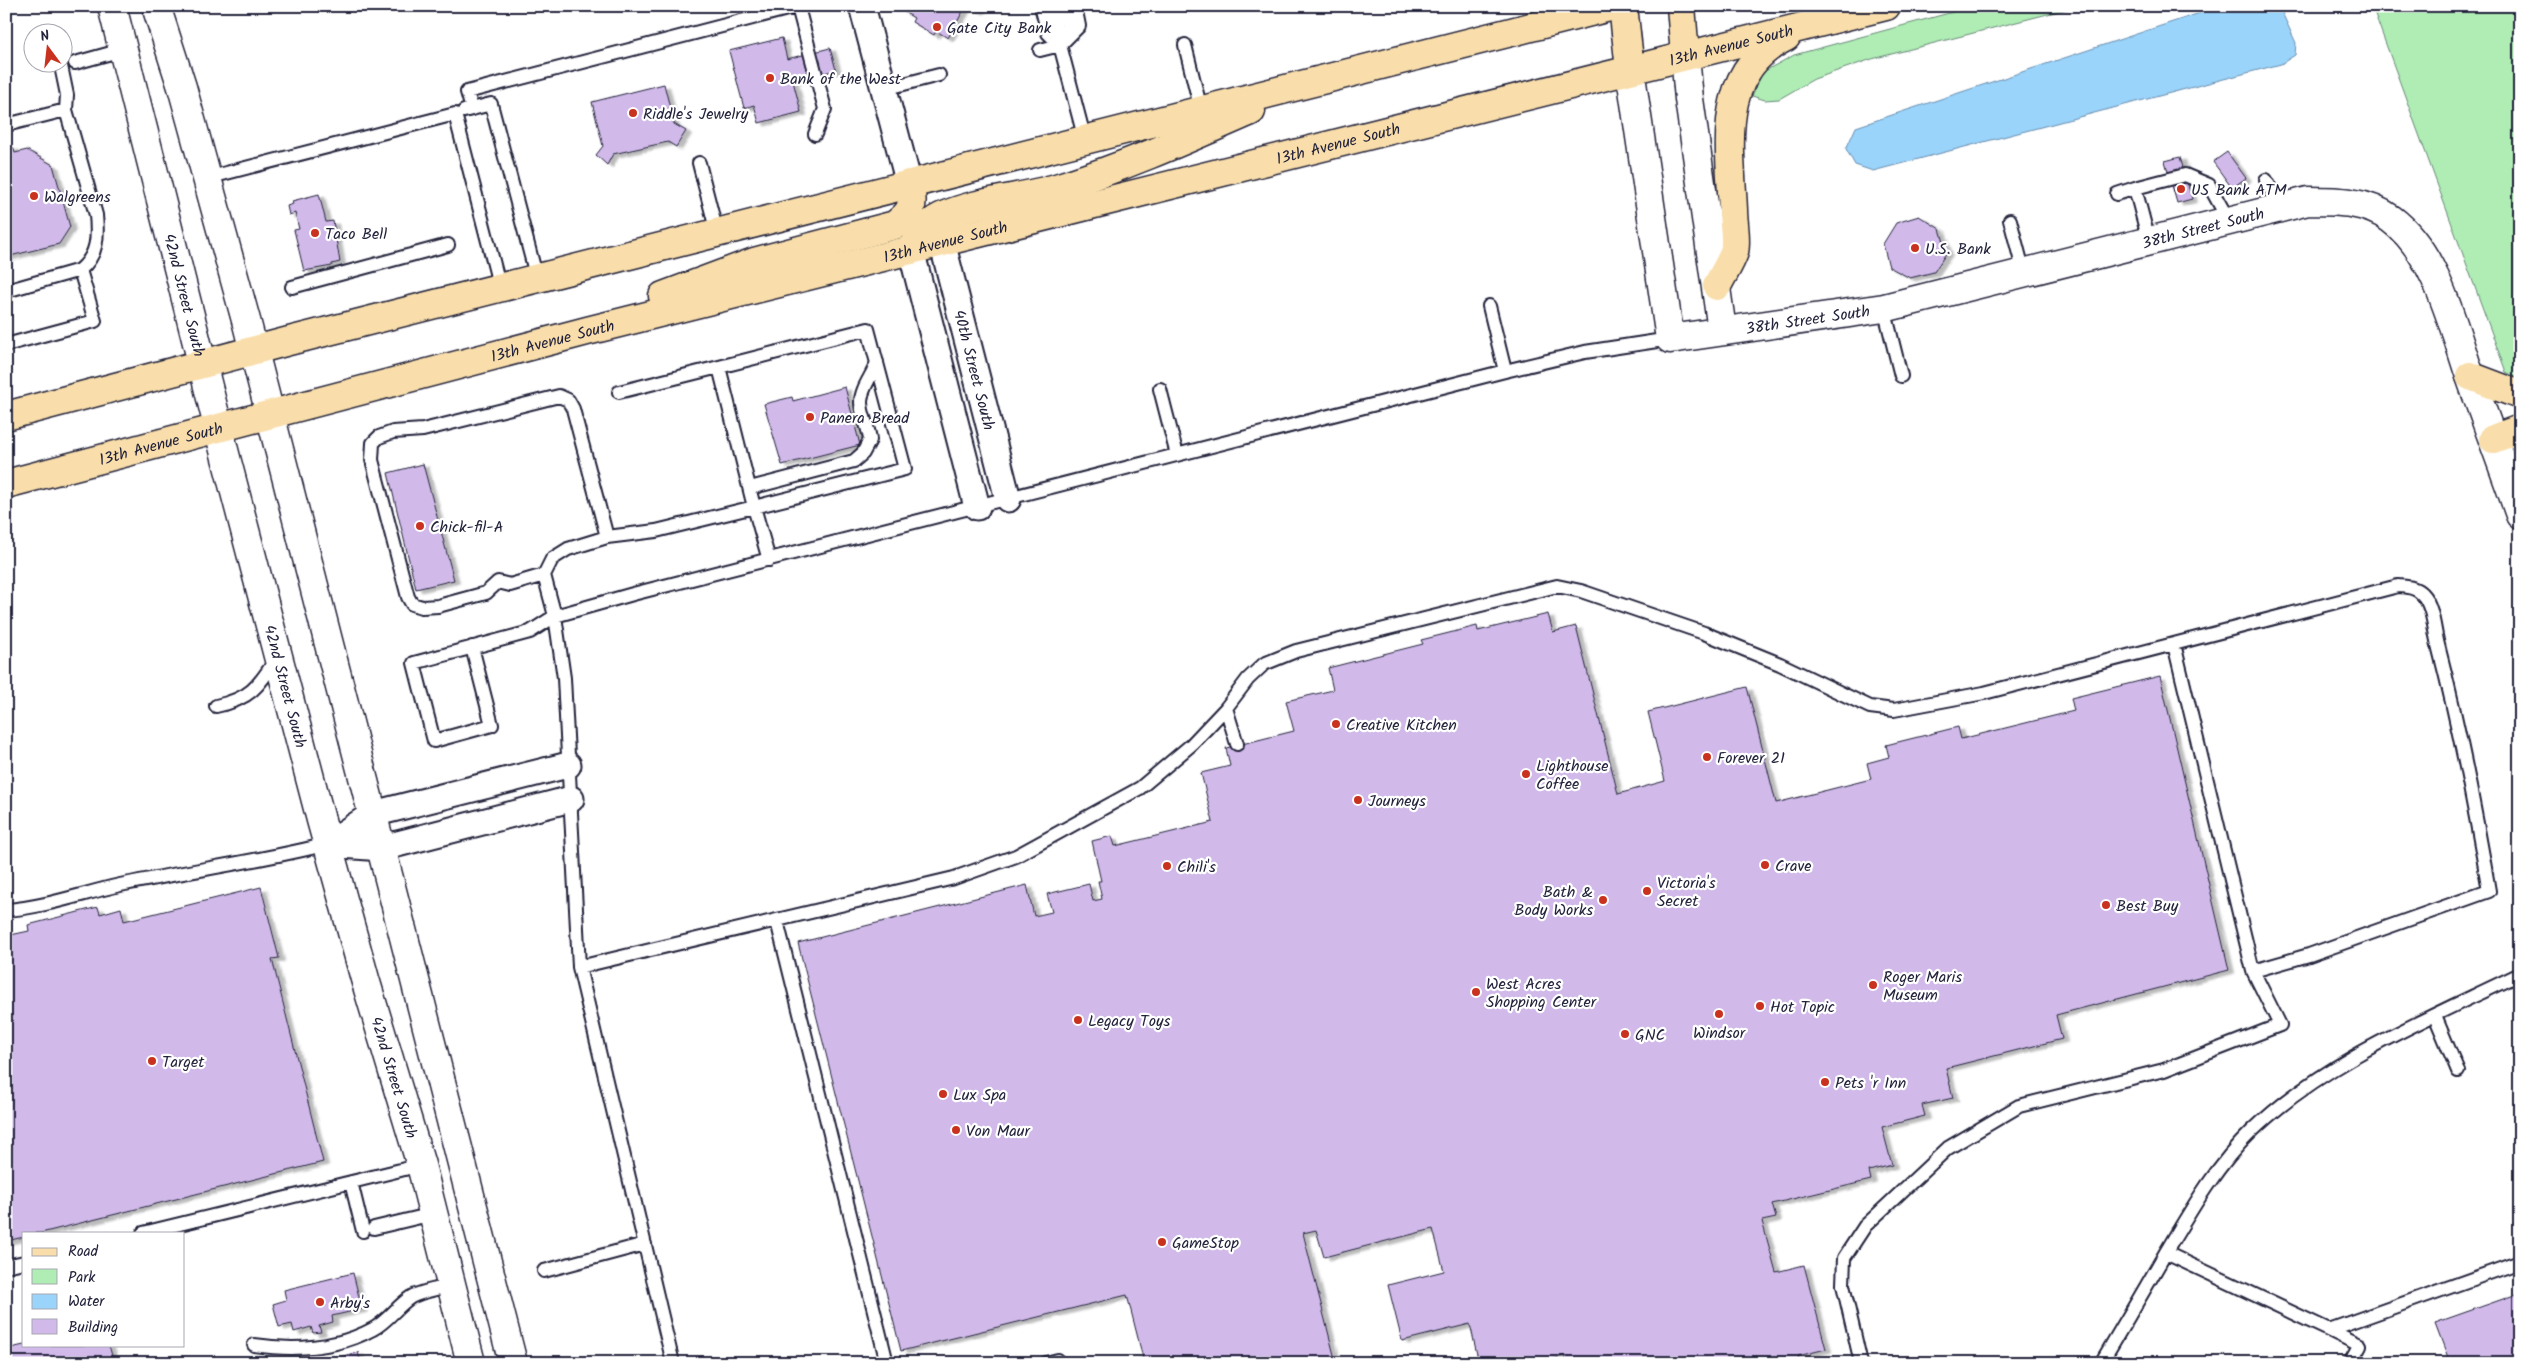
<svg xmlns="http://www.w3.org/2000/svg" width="2526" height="1369" font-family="Kalam,sans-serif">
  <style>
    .green { fill: #afedb4; stroke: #688878 }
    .water { fill: #9ad4fa; stroke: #6a8dae }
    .building { fill: #d1baea; stroke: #22223b; filter: url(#shadow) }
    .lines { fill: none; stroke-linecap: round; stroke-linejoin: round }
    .lane-casing { stroke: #22223b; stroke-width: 16 }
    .street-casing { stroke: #22223b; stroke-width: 29 }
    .secondary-casing { stroke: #22223b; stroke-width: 31 }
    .primary-casing { stroke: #22223b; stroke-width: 31 }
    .highway-casing { stroke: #22223b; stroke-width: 31 }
    .lane { stroke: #fff; stroke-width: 12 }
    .street { stroke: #fff; stroke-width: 25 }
    .secondary { stroke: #fff; stroke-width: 28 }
    .primary { stroke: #f9deab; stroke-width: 28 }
    .highway { stroke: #f9deab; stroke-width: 28 }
    .poi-dot { fill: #c8321e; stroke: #fff; stroke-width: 2 }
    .labels { text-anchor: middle; stroke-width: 4.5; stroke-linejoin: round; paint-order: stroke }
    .poi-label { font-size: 16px; fill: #22223b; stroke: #fff; text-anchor: start }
    .street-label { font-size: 16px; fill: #22223b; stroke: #fff }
  </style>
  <defs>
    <filter id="shadow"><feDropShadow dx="5.5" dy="3" stdDeviation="1" flood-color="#0004"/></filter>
  </defs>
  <rect width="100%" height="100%" fill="#fff"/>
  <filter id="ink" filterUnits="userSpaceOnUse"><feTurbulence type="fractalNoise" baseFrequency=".02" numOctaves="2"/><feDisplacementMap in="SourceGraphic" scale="10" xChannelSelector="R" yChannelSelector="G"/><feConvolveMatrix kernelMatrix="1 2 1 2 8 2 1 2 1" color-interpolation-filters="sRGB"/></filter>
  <g filter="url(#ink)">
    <path class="green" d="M1975,6H2079L1872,59L1814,79L1779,99L1765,100L1752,96L1763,72L1794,55Z
      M2372,6H2513L2520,25V379L2506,372Z"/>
    <path class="water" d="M2221,6H2279L2296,43L2295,55L2281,64L1873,171L1855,165L1846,149L1856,127Z"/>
    <path class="building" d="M903,6H982L979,11L966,6L948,38L936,31L934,35L912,22L914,18L901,10Z
      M782,38L787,59L830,48L836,70L793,81L801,112L759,123L754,105L744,108L729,51Z
      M664,84L674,124L686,131L676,147L668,142L613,154L607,165L596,155L603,146L592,102Z
      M13,147L15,153L27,150L53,165L70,227L59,244L6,257V149Z
      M2227,152L2246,178L2232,188L2213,162Z
      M2180,157L2192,199L2177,203L2165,161Z
      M319,194L326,222L333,221L340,262L332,264V266L304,271L294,230L299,229L295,213L289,215L287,206L293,204L292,201Z
      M1919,216L1940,229L1947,252L1934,272L1910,278L1889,267L1883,244L1896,223Z
      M845,387L860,445L782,465L764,404L792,397L793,401Z
      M423,464L454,580L416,589L388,473Z
      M1548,614L1553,632L1576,626L1618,794L1665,781L1648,712L1747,687L1776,803L1871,779L1867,763L1889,757L1886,745L1958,727L1961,739L2074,711L2071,698L2160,676L2229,970L2056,1015L2062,1039L1946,1068L1953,1098L1922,1105L1925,1116L1882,1127L1892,1165L1869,1171L1871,1180L1772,1204L1776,1218L1762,1221L1776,1272L1804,1265L1826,1349L1798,1356L1800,1363H1568L1564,1356L1540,1363H1479L1470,1324L1402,1341L1388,1285L1444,1271L1433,1229L1324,1257L1316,1230L1303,1233L1336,1363H1123L1143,1358L1127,1295L901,1351L798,943L1027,885L1034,916L1052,912L1047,894L1089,884L1093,901L1102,899L1098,881H1101L1092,841L1112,836L1115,846L1213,822L1201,773L1230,766L1226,748L1294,731L1286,701L1333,690L1328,668L1423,644L1421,640L1477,626L1478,631Z
      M261,887L279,958L272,959L323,1162L41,1233H24V1237L6,1241V936L29,931L28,925L98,907L100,914L121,908L124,921Z
      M353,1273L362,1309L332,1316L333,1322L319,1326L321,1332L313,1333L311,1327L294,1332L292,1324L279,1327L273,1304L286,1300L284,1290Z
      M2520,1293V1363H2450L2435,1323Z
      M24,1345H109L114,1363H6V1349Z
      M358,1352L361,1363H317Z"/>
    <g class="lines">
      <g class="lane-casing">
        <path id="lane" d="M1041,6L1048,33L1060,45
          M1051,6L1060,45
          M798,7L825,109L815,134
          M1062,40L1068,26L1063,6
          M1060,45L1079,26L1075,6
          M1185,45L1201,110
          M1040,50L1060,45L1085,140
          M75,63L122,50
          M61,66L67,95L66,110
          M884,89L939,75
          M472,109L467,92L799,6
          M464,111L491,104L537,279
          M6,125L66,110L96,215C98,236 98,255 80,270L6,291
          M699,163L717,233
          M207,178L455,114L500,288
          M2266,180L2282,208
          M2135,188L2185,175L2209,185L2229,221
          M2117,194L2135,188L2149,241
          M2010,220L2024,273
          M292,287L448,245
          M1489,306L1505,371
          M1884,308L1901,376
          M868,329L905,469L754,507L719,367Z
          M6,345L95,321L80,270
          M1160,389L1177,455
          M619,392L719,367
          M750,488L854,461L863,453L870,440C869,427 861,415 861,402C861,388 873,375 877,362
          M544,575L510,585L498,582L486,593L438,606L422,607L412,604L408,597L372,460L373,443L379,437L393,432L423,430L559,396L568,400L573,409L607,537
          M472,647L492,725L434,741L414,663L530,632L555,616L544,575L552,559L568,549L607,537L656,531L754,507L769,560
          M216,706C250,699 258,687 276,659
          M1226,708L1237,744
          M6,910C47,907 86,892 125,884C193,870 261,861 328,844
          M777,921L887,1363
          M579,967L954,878L1016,856L1140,788L1191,745L1226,708L1248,679L1264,664L1296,651L1557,586L1581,591L1704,633L1780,664L1870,707L1894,710L1984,693L2398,586C2407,587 2416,587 2422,594C2433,605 2434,630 2438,645C2459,726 2475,808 2489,891L2309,955L2253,971
          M2435,1016L2458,1071
          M351,1182L363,1231
          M374,1228L433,1214
          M143,1233L421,1165
          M2166,1253L2329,1330L2520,1262
          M6,1266L24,1262
          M544,1271L645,1244
          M2329,1330L2360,1345L2350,1363
          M254,1345C295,1351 336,1349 373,1329C388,1321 397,1306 411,1297C422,1291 439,1289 451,1285
          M673,1363L579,967L564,678L555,616L633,594L1505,371L1585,352L1670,339
          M1046,1363L1058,1360L1059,1363
          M1861,1363L1843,1285L1844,1258L1865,1226L1948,1148L2019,1106L2164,1070L2280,1025L2253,971L2174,644
          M2101,1363C2123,1326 2145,1289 2166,1252C2191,1210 2216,1166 2251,1132C2325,1060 2428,1019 2520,974"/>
      </g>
      <g class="street-casing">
        <g id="street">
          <path d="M862,6L909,184"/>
          <path id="s1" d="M942,242L1008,499"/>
          <path d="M911,250L977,507"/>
          <path d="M328,844L373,814L568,765"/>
          <path d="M328,844L382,848L571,799"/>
        </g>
      </g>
      <g class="secondary-casing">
        <g id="secondary">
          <path id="s2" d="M112,6L225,454L321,820L365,979L421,1165L471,1363"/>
          <path d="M156,6L182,87L247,324L513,1363"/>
          <path d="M1685,56L1689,99L1722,330"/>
          <path id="s3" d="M1630,69L1670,339L1884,308L2308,201C2338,201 2367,201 2391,219C2436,252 2453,326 2470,376C2486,422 2504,469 2520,515"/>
        </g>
      </g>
      <g class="primary-casing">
        <g id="primary">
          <path d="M1623,6L1630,69"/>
          <path d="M1681,6L1685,56"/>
          <path d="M911,250C918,236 927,224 941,217C976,201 1019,199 1056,188C1122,168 1187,139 1251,111"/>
          <path d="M1717,286C1722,275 1730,264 1734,252C1737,240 1733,222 1733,210C1730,145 1716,71 1786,37"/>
          <path d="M663,296L754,262L895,225C913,210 914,207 909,184"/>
          <path d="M6,416L289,341L1614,6"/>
          <path id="s4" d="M6,484L587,331L1886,6"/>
        </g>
      </g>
      <g class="highway-casing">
        <path id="highway" d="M2470,376L2520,395
          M2493,439L2520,429"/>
      </g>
      <use href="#lane" class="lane"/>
      <use href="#street" class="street"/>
      <use href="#secondary" class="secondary"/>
      <use href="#primary" class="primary"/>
      <use href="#highway" class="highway"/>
    </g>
  </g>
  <g class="poi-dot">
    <circle cx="937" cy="27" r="5"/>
    <circle cx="770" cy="78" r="5"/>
    <circle cx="633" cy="113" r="5"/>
    <circle cx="2181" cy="189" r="5"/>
    <circle cx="34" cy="196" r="5"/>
    <circle cx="315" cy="233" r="5"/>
    <circle cx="1915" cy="248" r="5"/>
    <circle cx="810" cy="417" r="5"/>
    <circle cx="420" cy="526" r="5"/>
    <circle cx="1336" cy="724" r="5"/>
    <circle cx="1707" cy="757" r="5"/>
    <circle cx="1526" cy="774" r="5"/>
    <circle cx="1358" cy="800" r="5"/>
    <circle cx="1765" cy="865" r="5"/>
    <circle cx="1167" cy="866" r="5"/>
    <circle cx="1647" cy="891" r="5"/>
    <circle cx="1603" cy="900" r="5"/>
    <circle cx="2106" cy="905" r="5"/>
    <circle cx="1873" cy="985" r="5"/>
    <circle cx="1476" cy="992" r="5"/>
    <circle cx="1760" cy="1006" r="5"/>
    <circle cx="1719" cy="1014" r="5"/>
    <circle cx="1078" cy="1020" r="5"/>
    <circle cx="1625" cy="1034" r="5"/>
    <circle cx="152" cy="1061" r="5"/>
    <circle cx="1825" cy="1082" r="5"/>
    <circle cx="943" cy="1094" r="5"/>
    <circle cx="956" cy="1130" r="5"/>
    <circle cx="1162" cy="1242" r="5"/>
    <circle cx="320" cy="1302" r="5"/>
  </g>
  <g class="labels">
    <g class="poi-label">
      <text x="947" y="33">Gate City Bank</text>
      <text x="780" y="84">Bank of the West</text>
      <text x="643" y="119">Riddle's Jewelry</text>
      <text x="2191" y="195">US Bank ATM</text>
      <text x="44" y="202">Walgreens</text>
      <text x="325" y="239">Taco Bell</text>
      <text x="1925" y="254">U.S. Bank</text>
      <text x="820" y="423">Panera Bread</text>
      <text x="430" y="532">Chick-fil-A</text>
      <text x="1346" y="730">Creative Kitchen</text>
      <text x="1717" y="763">Forever 21</text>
      <text x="1536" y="771">Lighthouse<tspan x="1536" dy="18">Coffee</tspan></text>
      <text x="1368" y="806">Journeys</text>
      <text x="1775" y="871">Crave</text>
      <text x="1177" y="872">Chili's</text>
      <text x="1657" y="888">Victoria's<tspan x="1657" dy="18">Secret</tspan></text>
      <text x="1593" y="897" text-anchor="end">Bath &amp;<tspan x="1593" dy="18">Body Works</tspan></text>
      <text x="2116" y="911">Best Buy</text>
      <text x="1883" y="982">Roger Maris<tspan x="1883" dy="18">Museum</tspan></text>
      <text x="1486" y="989">West Acres<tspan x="1486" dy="18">Shopping Center</tspan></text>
      <text x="1770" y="1012">Hot Topic</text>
      <text x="1088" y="1026">Legacy Toys</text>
      <text x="1719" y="1038" text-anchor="middle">Windsor</text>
      <text x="1635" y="1040">GNC</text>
      <text x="162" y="1067">Target</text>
      <text x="1835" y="1088">Pets 'r Inn</text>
      <text x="953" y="1100">Lux Spa</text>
      <text x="966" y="1136">Von Maur</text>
      <text x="1172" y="1248">GameStop</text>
      <text x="330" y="1308">Arby's</text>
    </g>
    <g class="street-label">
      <text dy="6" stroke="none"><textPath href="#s4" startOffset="1780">13th Avenue South</textPath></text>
      <text dy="6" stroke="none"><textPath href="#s4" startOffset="1375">13th Avenue South</textPath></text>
      <text dy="6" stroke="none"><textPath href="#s3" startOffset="818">38th Street South</textPath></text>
      <text dy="6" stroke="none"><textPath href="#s4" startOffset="970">13th Avenue South</textPath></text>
      <text dy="6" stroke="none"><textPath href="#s2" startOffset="298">42nd Street South</textPath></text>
      <text dy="6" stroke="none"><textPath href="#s3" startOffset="412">38th Street South</textPath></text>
      <text dy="6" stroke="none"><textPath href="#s4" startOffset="565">13th Avenue South</textPath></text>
      <text dy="6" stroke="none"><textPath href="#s1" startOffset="132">40th Street South</textPath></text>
      <text dy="6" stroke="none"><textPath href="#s4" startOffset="160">13th Avenue South</textPath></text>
      <text dy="6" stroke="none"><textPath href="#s2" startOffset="702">42nd Street South</textPath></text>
      <text dy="6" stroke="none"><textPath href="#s2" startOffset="1108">42nd Street South</textPath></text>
    </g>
  </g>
  <rect width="2526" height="1369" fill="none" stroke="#fff" stroke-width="25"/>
  <rect x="12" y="12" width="2501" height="1344" fill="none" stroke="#22223b" stroke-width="2" filter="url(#ink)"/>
  <rect x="22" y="1232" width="162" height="115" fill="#ffffff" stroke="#a7a7b1"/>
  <rect x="32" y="1248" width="25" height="8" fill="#f9deab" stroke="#a7a7b1"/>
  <text x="68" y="1256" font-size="15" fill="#22223b">Road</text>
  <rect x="32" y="1269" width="25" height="15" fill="#afedb4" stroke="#a7a7b1"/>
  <text x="68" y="1282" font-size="15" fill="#22223b">Park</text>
  <rect x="32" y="1294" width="25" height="15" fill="#9ad4fa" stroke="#a7a7b1"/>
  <text x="68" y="1306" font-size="15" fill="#22223b">Water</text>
  <rect x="32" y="1319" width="25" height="15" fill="#d1baea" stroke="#a7a7b1"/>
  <text x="68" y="1332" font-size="15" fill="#22223b">Building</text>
  <g transform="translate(48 48) rotate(345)"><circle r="24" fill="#ffffff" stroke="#a7a7b1"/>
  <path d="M0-4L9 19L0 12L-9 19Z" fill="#c8321e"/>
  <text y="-8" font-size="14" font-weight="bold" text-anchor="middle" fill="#22223b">N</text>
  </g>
</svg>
